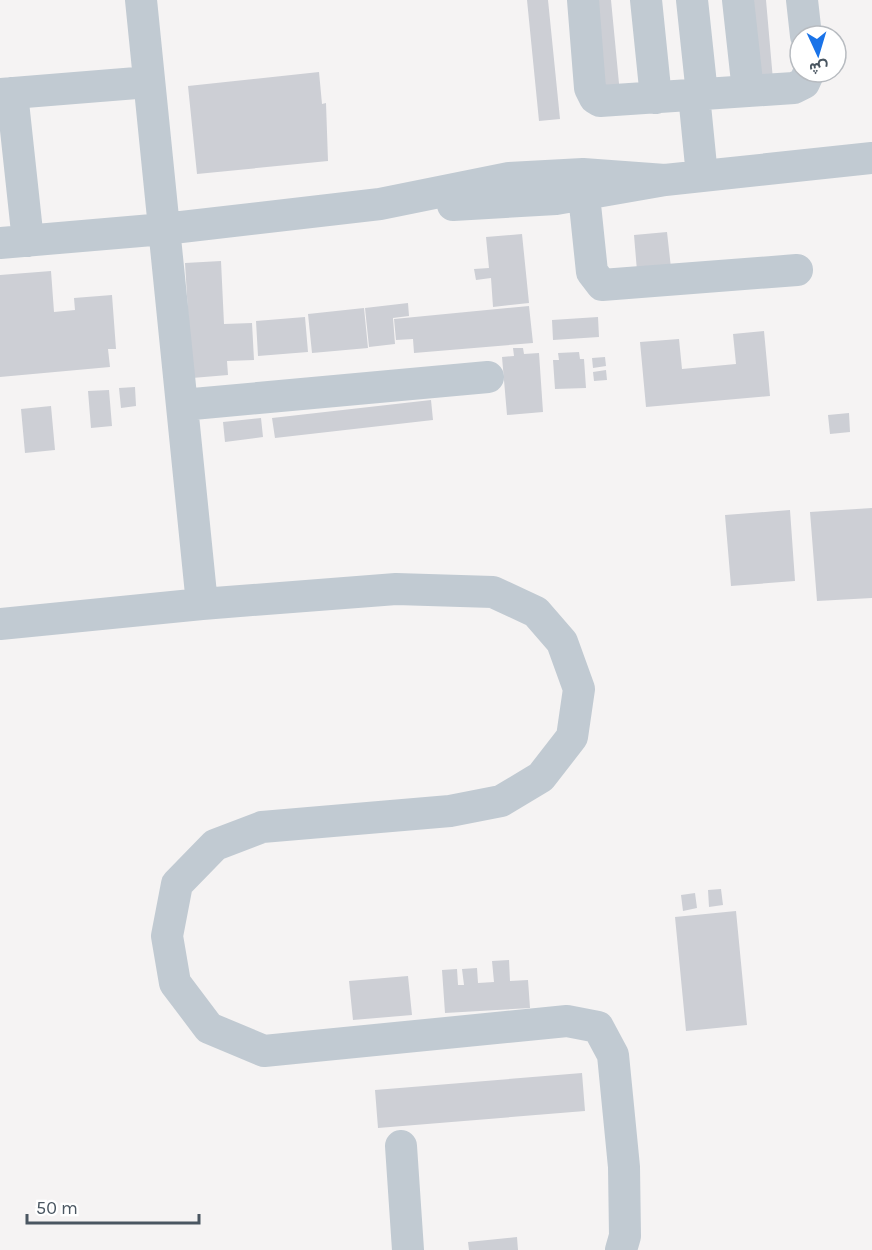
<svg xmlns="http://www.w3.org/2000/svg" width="872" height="1250" font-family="Karla,Vazirmatn,sans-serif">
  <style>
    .building { fill: #cdcfd5 }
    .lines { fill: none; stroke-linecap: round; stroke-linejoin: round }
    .minor { stroke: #c1cad2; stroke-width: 32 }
  </style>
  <rect width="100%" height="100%" fill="#f5f3f3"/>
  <path class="building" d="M527,0H548L560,119L539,121Z
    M573,0H611L620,94L582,98Z
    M729,0H766L773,80L737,83Z
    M319,72L322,104L326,103L328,161L197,174L188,86Z
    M667,232L671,268L637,271L634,235Z
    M522,234L529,303L493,307L491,278L476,280L474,269L489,268L486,237Z
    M221,261L224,324L252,323L254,360L227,361L228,375L192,378L185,263Z
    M51,271L54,312L75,310L74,298L112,295L116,349H108L110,367L0,377V275Z
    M408,303L409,316L393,318L395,344L369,347L365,308Z
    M529,306L533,343L414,353L413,339L396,340L394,319Z
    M364,308L368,348L312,353L308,314Z
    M305,317L308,352L258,356L256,321Z
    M598,317L599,337L553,340L552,320Z
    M764,331L770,396L646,407L640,342L679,339L682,369L736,364L733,334Z
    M513,348H523L524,354L539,353L543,412L507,415L502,357L514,356Z
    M579,352L580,359H584L586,388L555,389L553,360H559L558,353Z
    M605,357L606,366L593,368L592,358Z
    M606,370L607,380L594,381L593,372Z
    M135,387L136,406L121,408L119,388Z
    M109,390L112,426L91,428L88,391Z
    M431,400L433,420L275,438L272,418Z
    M51,406L55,450L25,453L21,409Z
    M849,413L850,432L830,434L828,415Z
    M261,418L263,437L225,442L223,422Z
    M872,508V598L817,601L810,512Z
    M790,510L795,581L731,586L725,515Z
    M721,889L723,905L709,907L708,890Z
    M695,893L697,908L683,911L681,895Z
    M736,911L747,1025L686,1031L675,917Z
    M509,960L510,981L528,980L530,1008L445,1013L442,970L457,969L458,985H464L462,969L477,968L478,983L494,982L492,961Z
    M408,976L412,1015L353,1020L349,981Z
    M582,1073L585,1111L378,1128L375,1090Z
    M517,1237L518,1250H469L468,1242Z"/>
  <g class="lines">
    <path class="minor" d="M141,0L202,604
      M583,0L590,88L595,98L600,101L794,88L804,83L809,72
      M646,0L656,98
      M692,0L702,94
      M738,0L748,91
      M802,0L806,36
      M12,93L28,241
      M0,94L149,82
      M694,95L702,176
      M584,195L592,272L602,285L797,270
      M453,205L556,199L665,180L872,158
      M0,243L164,229L380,204L509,178L583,174L665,180
      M182,405L488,377
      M0,624L202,604L396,589L493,592L536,612L562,642L579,689L572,737L541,777L501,801L450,811L262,827L215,845L177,884L167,936L175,983L209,1028L264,1051L567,1021L598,1027L613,1055L624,1167L625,1236L621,1250
      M401,1146L408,1250"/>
  </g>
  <g transform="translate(818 54) rotate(176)"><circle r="28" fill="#ffffff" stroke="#b7bbc0" stroke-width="1.5"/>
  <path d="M0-4.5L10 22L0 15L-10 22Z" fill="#1a73e8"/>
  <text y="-9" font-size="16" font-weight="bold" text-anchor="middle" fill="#4a5661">ش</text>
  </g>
  <path d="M27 1214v9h172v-9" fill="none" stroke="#4a5661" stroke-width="3"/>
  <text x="36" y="1214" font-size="18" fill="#4a5661" stroke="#ffffff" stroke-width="4.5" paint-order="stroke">50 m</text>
</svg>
